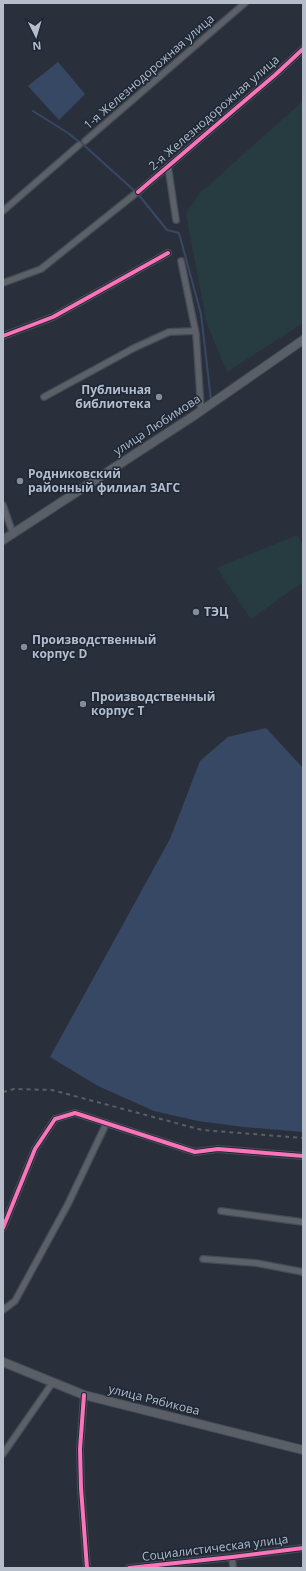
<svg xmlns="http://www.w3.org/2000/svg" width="306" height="1571" font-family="'Open Sans',sans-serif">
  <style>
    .green { fill: #273c41 }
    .water { fill: #374865 }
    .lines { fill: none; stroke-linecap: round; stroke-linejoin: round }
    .stream { stroke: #374865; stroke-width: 2 }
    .minor-casing { stroke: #474c54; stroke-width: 8 }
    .secondary-casing { stroke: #474c54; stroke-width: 10 }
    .minor { stroke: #5c6068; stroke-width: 5.5 }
    .secondary { stroke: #5a5f67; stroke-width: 8 }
    .rail { stroke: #595f66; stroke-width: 2; stroke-dasharray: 4 4; stroke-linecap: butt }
    .cycleway-casing { stroke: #1d2736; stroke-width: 6 }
    .cycleway { stroke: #fb73b8; stroke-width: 4 }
    .poi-dot { fill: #848c99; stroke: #1d2736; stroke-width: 1.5 }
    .labels { text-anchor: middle; stroke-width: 3; stroke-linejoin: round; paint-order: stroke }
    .street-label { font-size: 12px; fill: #b5bdcb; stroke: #1d2736 }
    .poi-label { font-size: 12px; font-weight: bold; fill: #b5bdcb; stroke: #1d2736; text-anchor: start }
  </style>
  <rect width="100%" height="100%" fill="#2a303b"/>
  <path class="green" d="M303,101V323L227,372L207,324L186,214L200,193Z
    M297,535L303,545V582L251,619L217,568Z"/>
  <path class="water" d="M58,62L85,94L59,120L28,86Z
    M266,728L303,768V1132L244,1127L198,1121L154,1111L98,1086L50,1057L170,839L200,761L228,737Z"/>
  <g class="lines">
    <path class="stream" d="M33,111L68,133L87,148L138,194L167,230L179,233L201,314L211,400"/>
    <g class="minor-casing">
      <path id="minor" d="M85,141L245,3
        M168,166L176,220
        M138,192L275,75L303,49
        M3,211L79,145
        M181,261L196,334L201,410
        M3,283L41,269L135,194
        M3,336L53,317L168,253
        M44,397L134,348L169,332L195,331
        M3,505L13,534
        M221,1211L303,1222
        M3,1228L35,1149L55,1119L75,1113L195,1152L218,1149L303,1156
        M203,1259L256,1263L303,1272
        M3,1310L15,1301L68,1204L106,1124
        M84,1395L80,1449L81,1488L87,1568
        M3,1454L53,1382
        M232,1557L233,1568
        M129,1568L232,1557L303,1548"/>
    </g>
    <g class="secondary-casing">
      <path id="secondary" d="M3,540L195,415L303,340
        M3,1362L84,1395L303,1450"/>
    </g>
    <use href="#minor" class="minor"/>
    <use href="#secondary" class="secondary"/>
    <path class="rail" d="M3,1092L14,1089L52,1090L202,1130L303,1138"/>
    <g class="cycleway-casing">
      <path id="cycleway" d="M138,192L275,75L303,49
        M3,336L53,317L168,253
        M3,1228L35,1149L55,1119L75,1113L195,1152L218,1149L303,1156
        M84,1395L80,1449L81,1488L87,1568
        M129,1568L232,1557L303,1548"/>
    </g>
    <use href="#cycleway" class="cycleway"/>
  </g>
  <g class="poi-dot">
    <circle cx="159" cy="397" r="4"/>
    <circle cx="20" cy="481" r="4"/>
    <circle cx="196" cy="612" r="4"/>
    <circle cx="24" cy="647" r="4"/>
    <circle cx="83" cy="704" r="4"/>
  </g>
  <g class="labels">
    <g class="street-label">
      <text transform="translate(149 72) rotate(-41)" y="4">1-я Железнодорожная улица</text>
      <text transform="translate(214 113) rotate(-41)" y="4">2-я Железнодорожная улица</text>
      <text transform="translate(157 425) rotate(-33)" y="4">улица Любимова</text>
      <text transform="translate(154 1400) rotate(14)" y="4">улица Рябикова</text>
      <text transform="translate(215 1548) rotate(-7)" y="4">Социалистическая улица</text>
    </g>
    <g class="poi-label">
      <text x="151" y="394" text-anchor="end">Публичная<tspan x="151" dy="14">библиотека</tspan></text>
      <text x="28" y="478">Родниковский<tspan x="28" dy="14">районный филиал ЗАГС</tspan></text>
      <text x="204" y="616">ТЭЦ</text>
      <text x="32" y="644">Производственный<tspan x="32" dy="14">корпус D</tspan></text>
      <text x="91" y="701">Производственный<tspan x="91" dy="14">корпус T</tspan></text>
    </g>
  </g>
  <rect width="306" height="1571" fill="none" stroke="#b5bdcb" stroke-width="8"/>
  <g transform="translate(36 36) rotate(175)" stroke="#1d2736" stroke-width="3" paint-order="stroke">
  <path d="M0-3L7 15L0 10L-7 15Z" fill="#b5bdcb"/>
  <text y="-6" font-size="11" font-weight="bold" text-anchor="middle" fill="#b5bdcb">N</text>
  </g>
</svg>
